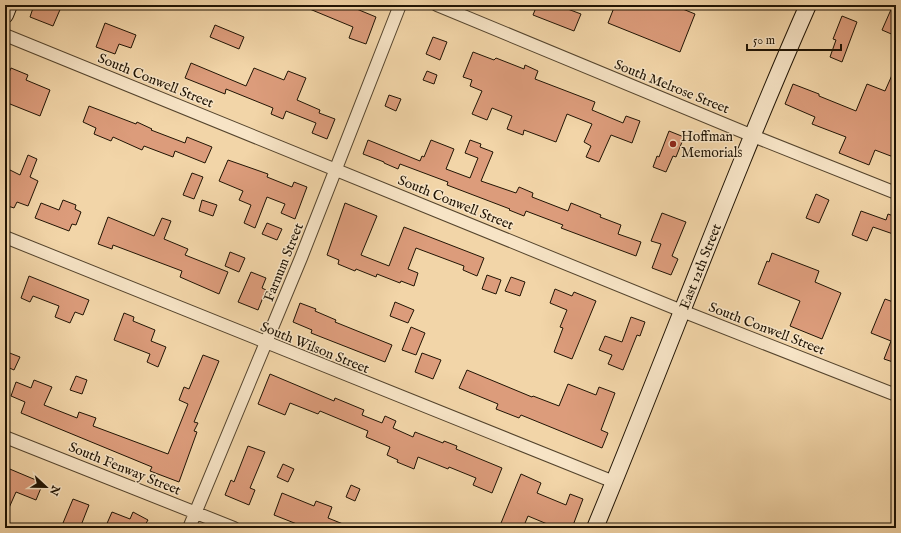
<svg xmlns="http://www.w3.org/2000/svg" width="901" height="533" font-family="'IM FELL English',serif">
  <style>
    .building { fill: #dc9c7b; stroke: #201404 }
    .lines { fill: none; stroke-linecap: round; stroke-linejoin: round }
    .street-casing { stroke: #54442d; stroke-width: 14 }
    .secondary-casing { stroke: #201404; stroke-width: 18 }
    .street { stroke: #f7e4c6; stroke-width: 12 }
    .secondary { stroke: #f7e4c6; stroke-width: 16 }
    .poi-dot { fill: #8f2418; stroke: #f7e4c6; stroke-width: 1.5 }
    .labels { text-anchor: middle; stroke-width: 3; stroke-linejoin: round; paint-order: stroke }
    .street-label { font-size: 14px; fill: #201404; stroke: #f7e4c6 }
    .poi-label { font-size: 14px; fill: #201404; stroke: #f7e4c6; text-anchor: start }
  </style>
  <rect width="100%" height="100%" fill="#f2d5a8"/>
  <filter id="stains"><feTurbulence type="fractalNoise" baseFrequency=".005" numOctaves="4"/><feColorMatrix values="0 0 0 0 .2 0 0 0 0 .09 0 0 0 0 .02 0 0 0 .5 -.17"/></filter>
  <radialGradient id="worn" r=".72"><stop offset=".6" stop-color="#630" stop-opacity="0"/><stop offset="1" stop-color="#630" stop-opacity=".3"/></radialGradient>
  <path class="building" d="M34,5H62L53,26L30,17Z
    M300,5H347L376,17L366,44L349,38L353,27Z
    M537,5H557L581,14L574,31L533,15Z
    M615,5H673L695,14L680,52L608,23Z
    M893,5H896V36L882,30Z
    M842,16L857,22L842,62L830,57L836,40L833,39Z
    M105,23L136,35L131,48L119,44L115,54L96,47Z
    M215,25L244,37L239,49L210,37Z
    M433,37L447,42L440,60L426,54Z
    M473,52L494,60L496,58L524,69L525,65L538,71L535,79L595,102L592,110L623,123L626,116L640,121L632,143L611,135L599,162L586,157L591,146L584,142L592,124L567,114L556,142L524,130L523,135L507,129L512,116L492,108L487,120L472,114L482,91L470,86L472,80L463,77Z
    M191,63L246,86L254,68L284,80L288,71L306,78L297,100L320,110L319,113L335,119L327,139L312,133L316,123L286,111L283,119L271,114L273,108L226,89L225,94L185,78Z
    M896,66V158L875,150L869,165L839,153L846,137L812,124L815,117L785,104L793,84L819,94V96L856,111L867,84L885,91Z
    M11,68L28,75L26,80L50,90L40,116L5,102V82Z
    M427,71L437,75L434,84L423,80Z
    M389,95L401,99L396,111L385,106Z
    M89,106L136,124L137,122L152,129L151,130L185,143L187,137L212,147L205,163L175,151L173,157L144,146L142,150L113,137L111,141L94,134L96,128L83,122Z
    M669,131L684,137L676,157L673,156L666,172L653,167L657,156L659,157Z
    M368,140L420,161L422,156L424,157L431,140L454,149L446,169L470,178L478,158L465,153L470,140L481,144L480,147L493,152L481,181L516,193L519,187L533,193L532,197L568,211L571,203L601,215L600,217L621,225L618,234L641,242L636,256L561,228L563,225L526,211L524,216L509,210L510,209L447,185L448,182L400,164L398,169L384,163V162L363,154Z
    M28,155L37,159L30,177L38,181L28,206L17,202L14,208L5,205V181L10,170L20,175Z
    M228,160L268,174L267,177L292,187L294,182L307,187L295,219L281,213L285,204L267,197L255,228L244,223L251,205L239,200L243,191L219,181Z
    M192,173L203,177L194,199L183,195Z
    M816,194L829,200L819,223L806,218Z
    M63,200L76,205L75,209L81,212L76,225L72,224L69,231L35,218L41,203L59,210Z
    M202,200L217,205L213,216L199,211Z
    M345,203L377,216L361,255L389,266L404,227L484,258L477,276L463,270L464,266L416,248L408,269L418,273L414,286L401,281L400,283L377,274L376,277L356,269L355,271L338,264L339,260L327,255Z
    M861,211L886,220L888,214L896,217V235L873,227L867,241L852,235Z
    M662,213L686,222L672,256L678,259L671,275L652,268L661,244L651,241Z
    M108,217L154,236L162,218L171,221L164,239L188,249L185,255L228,272L219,294L180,277L182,271L113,245L112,249L98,244Z
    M267,223L282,229L277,240L262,234Z
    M230,252L245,258L239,272L225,266Z
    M772,253L819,271L815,282L841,293L822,339L790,326L800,301L758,284L767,261L769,262Z
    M251,272L266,278L262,288L266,290L258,310L238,302Z
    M487,275L501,280L496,294L482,289Z
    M29,276L89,300L83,315L75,312L70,323L55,317L59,306L33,296L30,302L21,298Z
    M511,277L525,282L520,296L505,291Z
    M555,289L572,296L574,292L596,301L572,359L554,352L563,328L560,327L567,310L550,303Z
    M885,299L896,303V363L884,359L891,341L871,333Z
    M395,302L414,310L408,323L390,316Z
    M300,303L316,309L315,311L336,320L335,322L392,345L385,362L311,333L312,330L293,322Z
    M124,313L134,317L133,321L155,330L151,341L166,347L158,367L147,362L150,354L114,340Z
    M631,317L645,322L640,336L637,335L623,370L608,364L612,355L599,350L605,336L622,342Z
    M411,327L425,333L416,355L402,350Z
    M7,352L20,357L14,370L5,366V358Z
    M422,353L441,360L433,379L415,372Z
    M203,355L219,361L194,422L198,423L194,431L197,432L179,482L150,471L152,467L21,413L25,402L11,396L16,382L31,388L34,380L52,387L44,405L77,418L79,412L96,418L93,426L168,454L188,404L179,400L184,387L189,389Z
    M467,370L532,397L533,396L559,406L568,384L596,395L599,387L615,393L601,430L608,433L602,448L521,415L519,418L496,409L498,404L459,388Z
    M270,374L334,401L335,398L364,410L362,415L382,423L385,416L396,421L393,428L413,437L415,432L443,443L444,441L457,446L456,449L502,468L492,493L473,485L476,478L449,467L448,469L418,457L414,469L397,462L398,460L387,455L390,447L366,437L368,431L320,411L318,414L290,403L285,415L258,404Z
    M76,376L87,380L82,394L70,390Z
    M248,446L265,452L250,488L255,490L249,505L225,495L231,480L234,482Z
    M283,464L294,469L288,482L277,477Z
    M5,467L43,483L36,500L16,492L5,517Z
    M521,474L541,483L537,493L566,505L570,494L583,499L572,528H551L552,526L528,516L523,528H499Z
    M351,485L360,489L355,501L346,497Z
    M282,493L314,506L316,501L332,507L328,518L353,528H307L274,515Z
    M73,499L89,505L80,528H75L63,523Z
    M112,512L130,519L133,512L148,520L145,525L150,528H105Z"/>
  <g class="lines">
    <g class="street-casing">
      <path id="street" d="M437,5L753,136L896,193
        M5,35L682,311L896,395
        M5,237L614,482
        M5,437L234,528
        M189,528L301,258L400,5"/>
    </g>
    <g class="secondary-casing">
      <g id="secondary">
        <path d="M5,15L9,5"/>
        <path id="s1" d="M595,528C667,354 732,177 808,5"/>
      </g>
    </g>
    <use href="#street" class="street"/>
    <use href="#secondary" class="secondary"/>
  </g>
  <circle class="poi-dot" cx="673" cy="144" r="4"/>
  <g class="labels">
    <g class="street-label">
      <text transform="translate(156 80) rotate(22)" y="5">South Conwell Street</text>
      <text transform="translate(672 86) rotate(22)" y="5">South Melrose Street</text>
      <text transform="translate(456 202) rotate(22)" y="5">South Conwell Street</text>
      <text transform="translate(283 262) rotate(-68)" y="5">Farnum Street</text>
      <text dy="5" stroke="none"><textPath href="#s1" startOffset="282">East 12th Street</textPath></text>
      <text transform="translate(767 328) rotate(21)" y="5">South Conwell Street</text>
      <text transform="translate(315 347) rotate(22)" y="5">South Wilson Street</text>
      <text transform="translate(125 468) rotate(22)" y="5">South Fenway Street</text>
    </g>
    <g class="poi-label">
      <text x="681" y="141">Hoffman<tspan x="681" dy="16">Memorials</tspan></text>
    </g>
  </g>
  <rect width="901" height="533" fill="none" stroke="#f2d5a8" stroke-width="20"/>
  <rect x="6" y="6" width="889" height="521" fill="none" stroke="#201404" stroke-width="2"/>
  <rect x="10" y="10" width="881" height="513" fill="none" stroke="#201404"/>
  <g transform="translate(46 487) rotate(112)" stroke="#f7e4c6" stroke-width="3" paint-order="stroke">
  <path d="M0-3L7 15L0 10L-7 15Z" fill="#201404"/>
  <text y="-6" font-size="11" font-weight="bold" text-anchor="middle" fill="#201404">N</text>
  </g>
  <path d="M747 44v6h94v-6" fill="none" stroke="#201404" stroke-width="2"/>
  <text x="753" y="44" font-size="12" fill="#201404" stroke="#f7e4c6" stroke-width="3" paint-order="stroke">50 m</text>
  <rect width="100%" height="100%" filter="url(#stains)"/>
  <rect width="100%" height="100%" fill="url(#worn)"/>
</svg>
